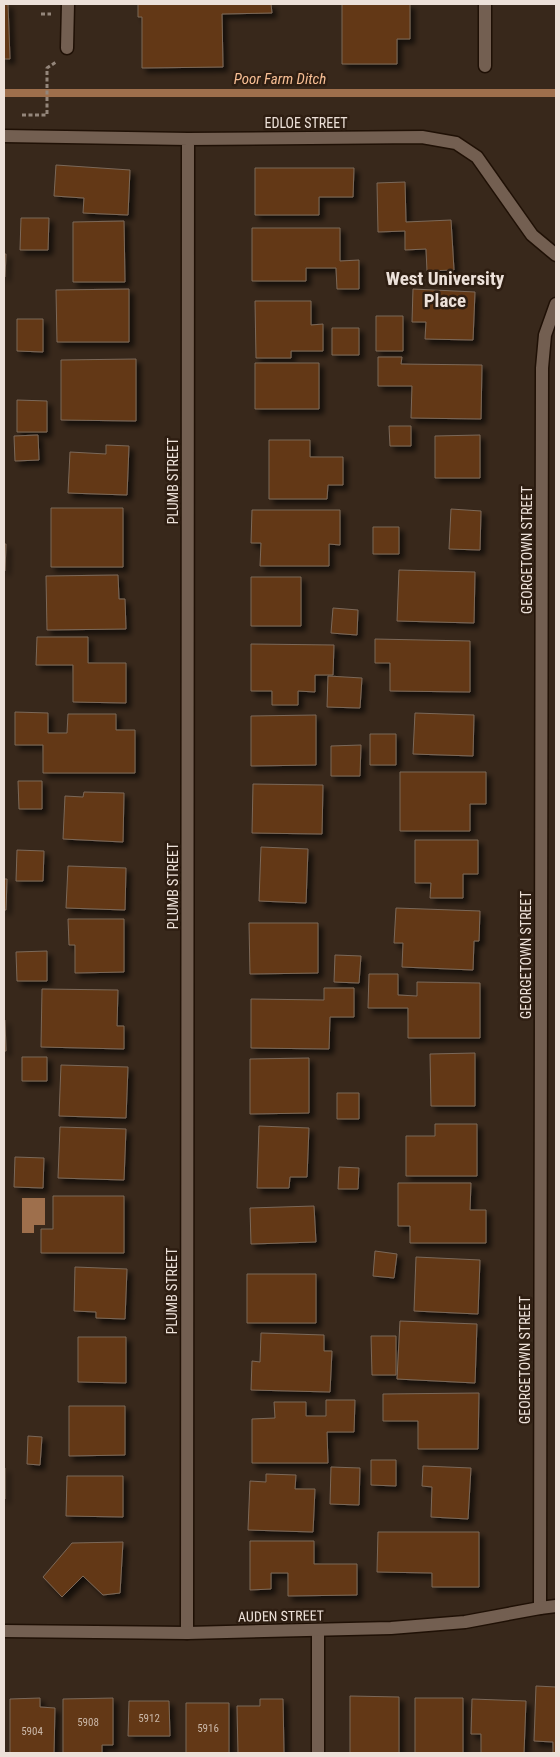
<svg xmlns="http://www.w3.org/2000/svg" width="560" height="1757" font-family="'Roboto Condensed',sans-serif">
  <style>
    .water { fill: #9e6f4c }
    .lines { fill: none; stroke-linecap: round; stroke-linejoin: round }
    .stream { stroke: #9e6f4c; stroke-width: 8 }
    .building { fill: #633914; stroke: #7b6859; filter: url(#shadow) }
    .street-casing { stroke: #1f1005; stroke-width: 15 }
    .secondary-casing { stroke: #1f1005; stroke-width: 15 }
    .path { stroke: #94867b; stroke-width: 3; stroke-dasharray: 4 2.5; stroke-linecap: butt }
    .street { stroke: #735f51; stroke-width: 12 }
    .secondary { stroke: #735f51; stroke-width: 12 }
    .labels { text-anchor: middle; stroke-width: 5; stroke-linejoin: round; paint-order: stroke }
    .number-label { font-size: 11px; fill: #cab7a8 }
    .street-label { font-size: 14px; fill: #ede1d9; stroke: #2e1e12 }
    .water-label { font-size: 15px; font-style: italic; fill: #f8bf95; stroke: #2e1e12 }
    .district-label { font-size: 19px; font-weight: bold; fill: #ede1d9; stroke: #2e1e12 }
  </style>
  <defs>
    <filter id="shadow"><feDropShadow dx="4.5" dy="4.5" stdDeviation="2.5" flood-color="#0009"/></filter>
  </defs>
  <rect width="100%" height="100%" fill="#38281b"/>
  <path class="water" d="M22,1198H45V1225H34V1233H22Z"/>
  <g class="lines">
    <path class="stream" d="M4,93H556"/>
  </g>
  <path class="building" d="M4,4H8L10,59H4Z
    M138,4H271L272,13L222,14L223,67L142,68V17H138Z
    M342,4H410V39H397V64H342Z
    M56,165L130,170L128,215L83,213L84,198L54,196Z
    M255,168H354L353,197H319V215H255Z
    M405,182L406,222L451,220L454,270L427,271L426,249L405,250V231L378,232L377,183Z
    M21,218H49L48,250H20Z
    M124,221L125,282H73V222Z
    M252,228H340V261L359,260V289H337L336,268H306V281H252Z
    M4,254H6L5,277H4Z
    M129,289V342H57L56,290Z
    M413,289L475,292L473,340L425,339L426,322H412Z
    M255,301H311V325L323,324V351H291V358H256Z
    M376,316H403V351H376Z
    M17,319H43V352L17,351Z
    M332,328H359V355H332Z
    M378,357H402L401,364L482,365L481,419L411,418L412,386H378Z
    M136,359V421L61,420V360Z
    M255,363H319V409H255Z
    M17,400L47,401V432H17Z
    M389,426H411V446H390Z
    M38,435L39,460L15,461L14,436Z
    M480,435V478H435V436Z
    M269,440H310V457H343V485H328L327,499H269Z
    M106,445L129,446L127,495L68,493L70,452L106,454Z
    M51,508H123V567H51Z
    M451,509L481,511L480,550L449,549Z
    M252,510H340V545L329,544V566H260L261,543H251Z
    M373,527H399V554H373Z
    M4,544H6L5,571L4,570Z
    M399,570L475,572L474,623L397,621Z
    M118,575L119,599H125L126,629L47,630L46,576Z
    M251,577H301V626H251Z
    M333,608L358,610L357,635L331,633Z
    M37,637H88V663H126V703L73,702V665H36Z
    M375,639L470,641V692L390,691V663H375Z
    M251,644L334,645L333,675H315V692L298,691V705H272V691H251Z
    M328,676L362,678L360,708L327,707Z
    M15,712L48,713V733H67L68,714H116V730H135V773H43V745H15Z
    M415,713L474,715L473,756L413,754Z
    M316,715V765L251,766V716Z
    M370,734H396V765H370Z
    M361,745L360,776H331V746Z
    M400,772H486V804H470V831H400Z
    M18,781H42V809H19Z
    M253,784L323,785L322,834L252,833Z
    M84,792L124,793L123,842L63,839L65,796L83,797Z
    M415,840H478V874H463V898H430L431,883H415Z
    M261,847L308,849L306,903L259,901Z
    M17,850L44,851L43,881H16Z
    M68,866L126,868L125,910L66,908Z
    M4,879H7L6,910H4Z
    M396,908L480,911L479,941H474L473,970L402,967L403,943H394Z
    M68,919H124V972L75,973V945H69Z
    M249,923H318V973L250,974Z
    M47,951V981H17L16,952Z
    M335,955L361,956L359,983L334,982Z
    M369,974H398V995L417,996V982L480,983V1038H408V1008H368Z
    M324,988H354V1017H330L329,1049L251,1048V999L324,1000Z
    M42,989L118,990L117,1026H124V1049L41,1047Z
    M4,1020H5L6,1051H4Z
    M475,1053V1106H431L430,1054Z
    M22,1057H47V1081H22Z
    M309,1058V1113L250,1114V1059Z
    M61,1065L128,1067L126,1118L59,1116Z
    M337,1093H359V1119H337Z
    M435,1124H477V1176H406V1136H435Z
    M259,1126L309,1128L307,1177H290L289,1188H257Z
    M60,1127L126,1129L124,1180L58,1178Z
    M15,1157L44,1158L43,1188L14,1187Z
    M339,1167L359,1168L358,1189H338Z
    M398,1183H471L470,1210H486V1243H410V1226H398Z
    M53,1196H124V1253H41V1229H53Z
    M314,1206L316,1242L251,1244L250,1208Z
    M375,1251L397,1254L394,1278L373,1276Z
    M416,1257L480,1260L478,1314L414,1311Z
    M75,1267L127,1269L125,1319L96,1318V1312L74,1311Z
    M247,1274H316V1323H247Z
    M400,1321L477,1324L475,1383L397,1379Z
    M261,1333L324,1335V1351H332L330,1392L251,1390L252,1361L260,1362Z
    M371,1336H396V1375H372Z
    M78,1337H126V1383L78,1382Z
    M479,1393L478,1449H418V1421H383V1394Z
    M326,1400H355L354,1432H327L328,1463H252V1419L275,1418L274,1402H306V1416H326Z
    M69,1406H125V1455L69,1456Z
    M28,1436L42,1437L40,1465L27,1464Z
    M371,1460H396V1486L371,1485Z
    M423,1466L471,1468L468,1519L431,1517L432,1487L422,1486Z
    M331,1467L360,1468L359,1505L330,1504Z
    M4,1468H5V1499H4Z
    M266,1474L296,1475L295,1489H315L313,1532L248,1530L250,1481L266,1482Z
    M67,1476H123V1517L66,1516Z
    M378,1532H479V1587H432V1573L377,1572Z
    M250,1541H314V1564H357V1595L288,1596V1573H271V1589L250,1590Z
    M123,1542L120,1593L103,1595L83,1576L62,1597L43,1577L72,1543Z
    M536,1686L556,1687V1753H553V1742L534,1741Z
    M350,1696L399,1697V1753H350Z
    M40,1698V1707L55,1708L54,1753H10V1699Z
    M113,1698V1745H102V1753H63V1699Z
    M415,1698H463V1753H415Z
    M260,1699H283L284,1753H238L237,1706H260Z
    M472,1699L526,1701L524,1753H481V1734H471Z
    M129,1701H169L170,1736H128Z
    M186,1703H229V1753H186Z"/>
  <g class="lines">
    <g class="street-casing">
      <path id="street" d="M67,48L68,4
        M485,66V4
        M4,136L188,139L422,137L456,143L477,157L532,235L556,255
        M540,1608L542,368L545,335L556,304
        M187,1633L188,139
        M318,1753V1631"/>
    </g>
    <g class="secondary-casing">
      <path id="secondary" d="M4,1631L187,1633L391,1628L465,1622L540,1608L556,1606"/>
    </g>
    <path class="path" d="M41,14H51
      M22,115H47V68L56,62"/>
    <use href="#street" class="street"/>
    <use href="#secondary" class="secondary"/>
  </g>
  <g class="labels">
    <g class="number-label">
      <text x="149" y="1722">5912</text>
      <text x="88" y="1726">5908</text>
      <text x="208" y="1732">5916</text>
      <text x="32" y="1735">5904</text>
    </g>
    <g class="street-label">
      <text x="306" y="128">EDLOE STREET</text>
      <text transform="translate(173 481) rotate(-90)" y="5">PLUMB STREET</text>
      <text transform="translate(527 550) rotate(-90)" y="5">GEORGETOWN STREET</text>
      <text transform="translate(173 886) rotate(-90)" y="5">PLUMB STREET</text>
      <text transform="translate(526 955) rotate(-90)" y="5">GEORGETOWN STREET</text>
      <text transform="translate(172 1291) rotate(-90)" y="5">PLUMB STREET</text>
      <text transform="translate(525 1360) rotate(-90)" y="5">GEORGETOWN STREET</text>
      <text transform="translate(281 1616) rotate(-1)" y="5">AUDEN STREET</text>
    </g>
    <g class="water-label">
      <text x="280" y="84">Poor Farm Ditch</text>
    </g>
    <g class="district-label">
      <text x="445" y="285">West University<tspan x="445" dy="22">Place</tspan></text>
    </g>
  </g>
  <rect width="560" height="1757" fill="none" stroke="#ede1d9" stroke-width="10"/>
</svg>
